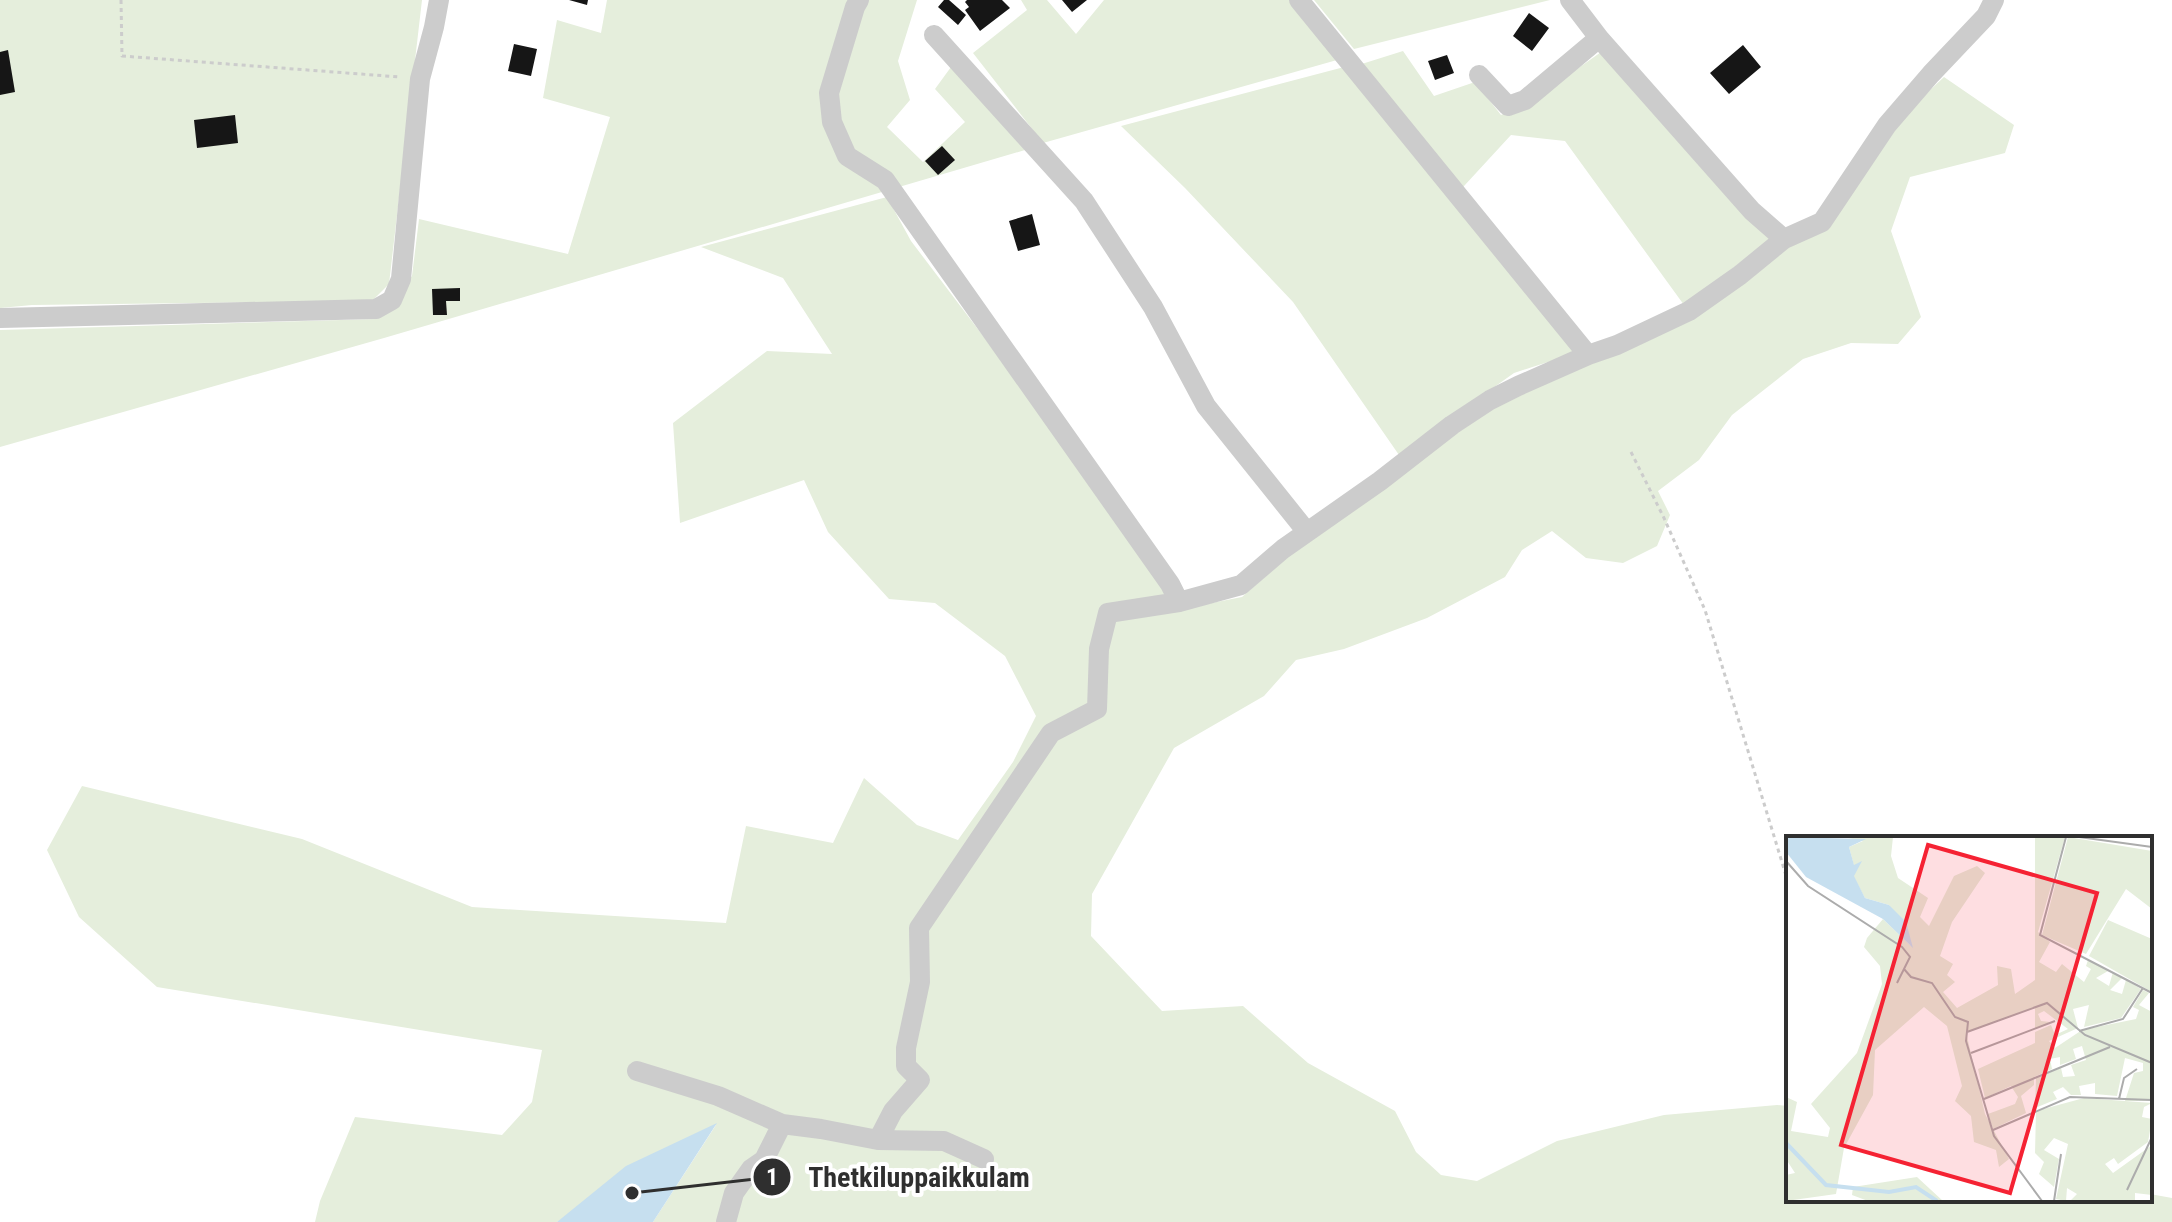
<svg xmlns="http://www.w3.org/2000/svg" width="2172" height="1222" font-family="'Roboto Condensed',sans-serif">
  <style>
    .green { fill: #e5eedc }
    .water { fill: #c6dfef }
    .building { fill: #161616 }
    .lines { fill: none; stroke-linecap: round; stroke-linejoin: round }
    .path { stroke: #ccc; stroke-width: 3; stroke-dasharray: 4 4; stroke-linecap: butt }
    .minor { stroke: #ccc; stroke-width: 20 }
    .inset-river { fill: none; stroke: #c6dfef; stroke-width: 4 }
    .inset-road { fill: none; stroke: #acacac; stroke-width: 2 }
    .view { fill: #f52233; fill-opacity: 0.15; stroke: #f52233; stroke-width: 4 }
    .inset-edge { fill: none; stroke: #2f2f2f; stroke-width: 4 }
    .leader { fill: none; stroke: #2f2f2f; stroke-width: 3 }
    .callout-dot { fill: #2f2f2f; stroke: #fff; stroke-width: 3 }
    .mark-label { font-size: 24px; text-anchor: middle; font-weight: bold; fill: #fff }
    .callout-label { font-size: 28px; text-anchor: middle; font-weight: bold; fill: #2f2f2f; stroke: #fff; stroke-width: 8; stroke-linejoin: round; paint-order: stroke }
  </style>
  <rect width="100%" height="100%" fill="#fff"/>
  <path class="green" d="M0,0H422L389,284L372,301L32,305L0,308Z
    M607,0H917L898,61L910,100L887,127L923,162L965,122L935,89L951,67L1025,150L384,338L0,447V330L376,319L412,276L419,219L568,254L610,117L543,98L557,20L601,33Z
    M1021,0H1047L1076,34L1104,0H1290L1337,60L1043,143L973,53L1027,10Z
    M1314,0H1550L1354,49Z
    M1604,50L1773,238L1684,305L1565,141L1511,135L1453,198L1579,352L1514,373L1399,455L1293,302L1185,188L1121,126L1348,66L1349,68L1403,51L1434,96L1475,82L1501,115L1533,100Z
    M1944,77L2014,125L2005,153L1910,177L1891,231L1921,317L1898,344L1851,343L1803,359L1732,415L1699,460L1658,491L1670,515L1657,546L1623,563L1586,558L1552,531L1522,550L1505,577L1427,618L1344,649L1296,660L1264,696L1174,748L1092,894L1091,936L1162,1011L1243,1006L1308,1063L1395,1111L1416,1152L1441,1175L1477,1181L1557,1141L1664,1115L1777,1105L1788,1106V1200H2150V1194L2172,1198V1222H653L716,1125L557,1222H315L320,1201L355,1117L502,1135L532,1102L542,1050L157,987L79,917L47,850L82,786L302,839L472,907L726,923L746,826L833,843L864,778L917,825L958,840L1013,762L1036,716L1005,656L935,603L889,599L828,532L804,480L680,523L673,423L767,351L832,354L783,278L701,247L887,197L911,241L1062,440L1181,609L1242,597L1306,541L1492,406L1688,320L1784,247L1824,228L1890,128Z"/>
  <path class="water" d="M717,1123L653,1222H557L626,1166Z"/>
  <path class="building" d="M569,0H588L587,5Z
    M944,0H949L966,15L958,25L938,7Z
    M967,0H1002L1010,8L980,31L965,10L969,7L965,2Z
    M1062,0H1087L1072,12Z
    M1529,13L1549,28L1532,51L1513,36Z
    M514,44L537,49L531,76L508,71Z
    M1743,45L1761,67L1729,94L1710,73Z
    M8,50L15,92L0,95V52Z
    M1447,55L1454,73L1435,80L1428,61Z
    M235,115L238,143L197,148L194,120Z
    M942,146L955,160L938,175L925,161Z
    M1032,214L1040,245L1018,251L1009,221Z
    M460,288V301H446L447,315H433L432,289Z"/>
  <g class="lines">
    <path class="path" d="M121,0L122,56L400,77
      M1631,452L1664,518L1705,610L1788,882"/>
    <path class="minor" d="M859,0L855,7L829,93L832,122L847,156L885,180L1170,584L1179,602
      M1299,0L1588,355
      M1570,0L1599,38L1752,211L1784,239
      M934,35L1084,201L1153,307L1206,406L1307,532
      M1479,75L1508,106L1525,100L1599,38
      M0,318L376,309L392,300L401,279L420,79L434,27L439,0
      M637,1071L718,1096L782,1124
      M878,1140L893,1111L920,1080L906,1066V1048L920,982L919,928L1051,733L1097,709L1099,649L1108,613L1179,602L1241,585L1283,549L1380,481L1452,425L1490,400L1518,386L1588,355L1617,345L1689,311L1740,275L1784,239L1822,222L1887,125L1931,74L1986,16L1994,0
      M726,1222L734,1193L751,1169L764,1160L782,1124L821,1129L878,1140L944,1141L984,1159"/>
  </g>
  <g transform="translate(1786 836)">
    <rect width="366" height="366" fill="#fff"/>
    <path d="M57,1H107L105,20L112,42L142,62L134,81L143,90L168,40L191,30L199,37L166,86L154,120L167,128L161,139L169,146L157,156L171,172L212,149L211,130L225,133L229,158L249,144V1H279L252,96L264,106L253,126L270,136L276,128L298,146L305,133L300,130L302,124L322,135L310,142L323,150L327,136L336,142L324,154L336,158L340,144L355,153L335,182L298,191L303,169L287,173L292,192L263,205L269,212L296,194L350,183L353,174L347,171L357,154L363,157L353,169L366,176V265H339L348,237L357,235V227L339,222L331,260L309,258V247L293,250L295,259H285L277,251L267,256L271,263L249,272L250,242L275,232L277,241L289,240L285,229L300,224L296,210L287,213L290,223L274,229V221L264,223L266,233L248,241V249L235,260L240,277L207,293L202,278L229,268L232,261L225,250L199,262L192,233L249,207V196L265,189L269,199L282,193L258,175L252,178L255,185L264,186L249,193V172L180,196L199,278L223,323L213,331L210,314L188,306L185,280L169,265L176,250L161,190L138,171L89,214L87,259L58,312L50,358L0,365V339L9,337L0,323V261L11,266L5,295L42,301L44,292L25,268L71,217L96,148L94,130L78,111L81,102L97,83L125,110L103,69L79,62L67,40L75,26L68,30L63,11L77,5ZM282,1L366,15V73L340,53L300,118L256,99ZM322,84L366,103V156L303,120ZM298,262L366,267L358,271L356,281L366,283L362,306L332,328L328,322L319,328L327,337L366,309V359L349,357V365H284L291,358L281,352L280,365L270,363L282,308L268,302L258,314L273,323L268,351L253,338L258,326L249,317L250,275ZM131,341L157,365H82L66,359L67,351Z" fill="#e5eedc"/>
    <path d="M0,1L80,3L63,11L68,29L76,25L68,40L79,62L103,69L120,86L127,112L97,83L20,41L0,16Z" fill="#c6dfef"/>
    <path class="inset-river" d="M0,307L40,349L103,356L130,351L151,365"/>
    <path class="inset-road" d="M280,1L254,99L366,157M293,1L366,11M0,25L22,50L116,111L124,121L111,147M118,133L125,141L146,147L169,181L182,186L180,205L208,300L256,365M293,195L337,183L357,152M181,196L261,167L299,199L366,227M185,217L269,185M198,263L324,211M333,263L338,242L351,233M207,294L284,261L366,264M341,354L366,301M268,365L275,318"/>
    <path class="view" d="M142,9L311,57L224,357L55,309Z"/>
    <rect width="366" height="366" class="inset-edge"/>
  </g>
  <path class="leader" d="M632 1193L772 1177"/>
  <g class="callout-dot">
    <circle cx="632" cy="1193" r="8"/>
    <circle cx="772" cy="1177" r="20"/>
  </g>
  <g class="mark-label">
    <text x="772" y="1185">1</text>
  </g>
  <g class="callout-label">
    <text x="919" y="1187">Thetkiluppaikkulam</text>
  </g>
</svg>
